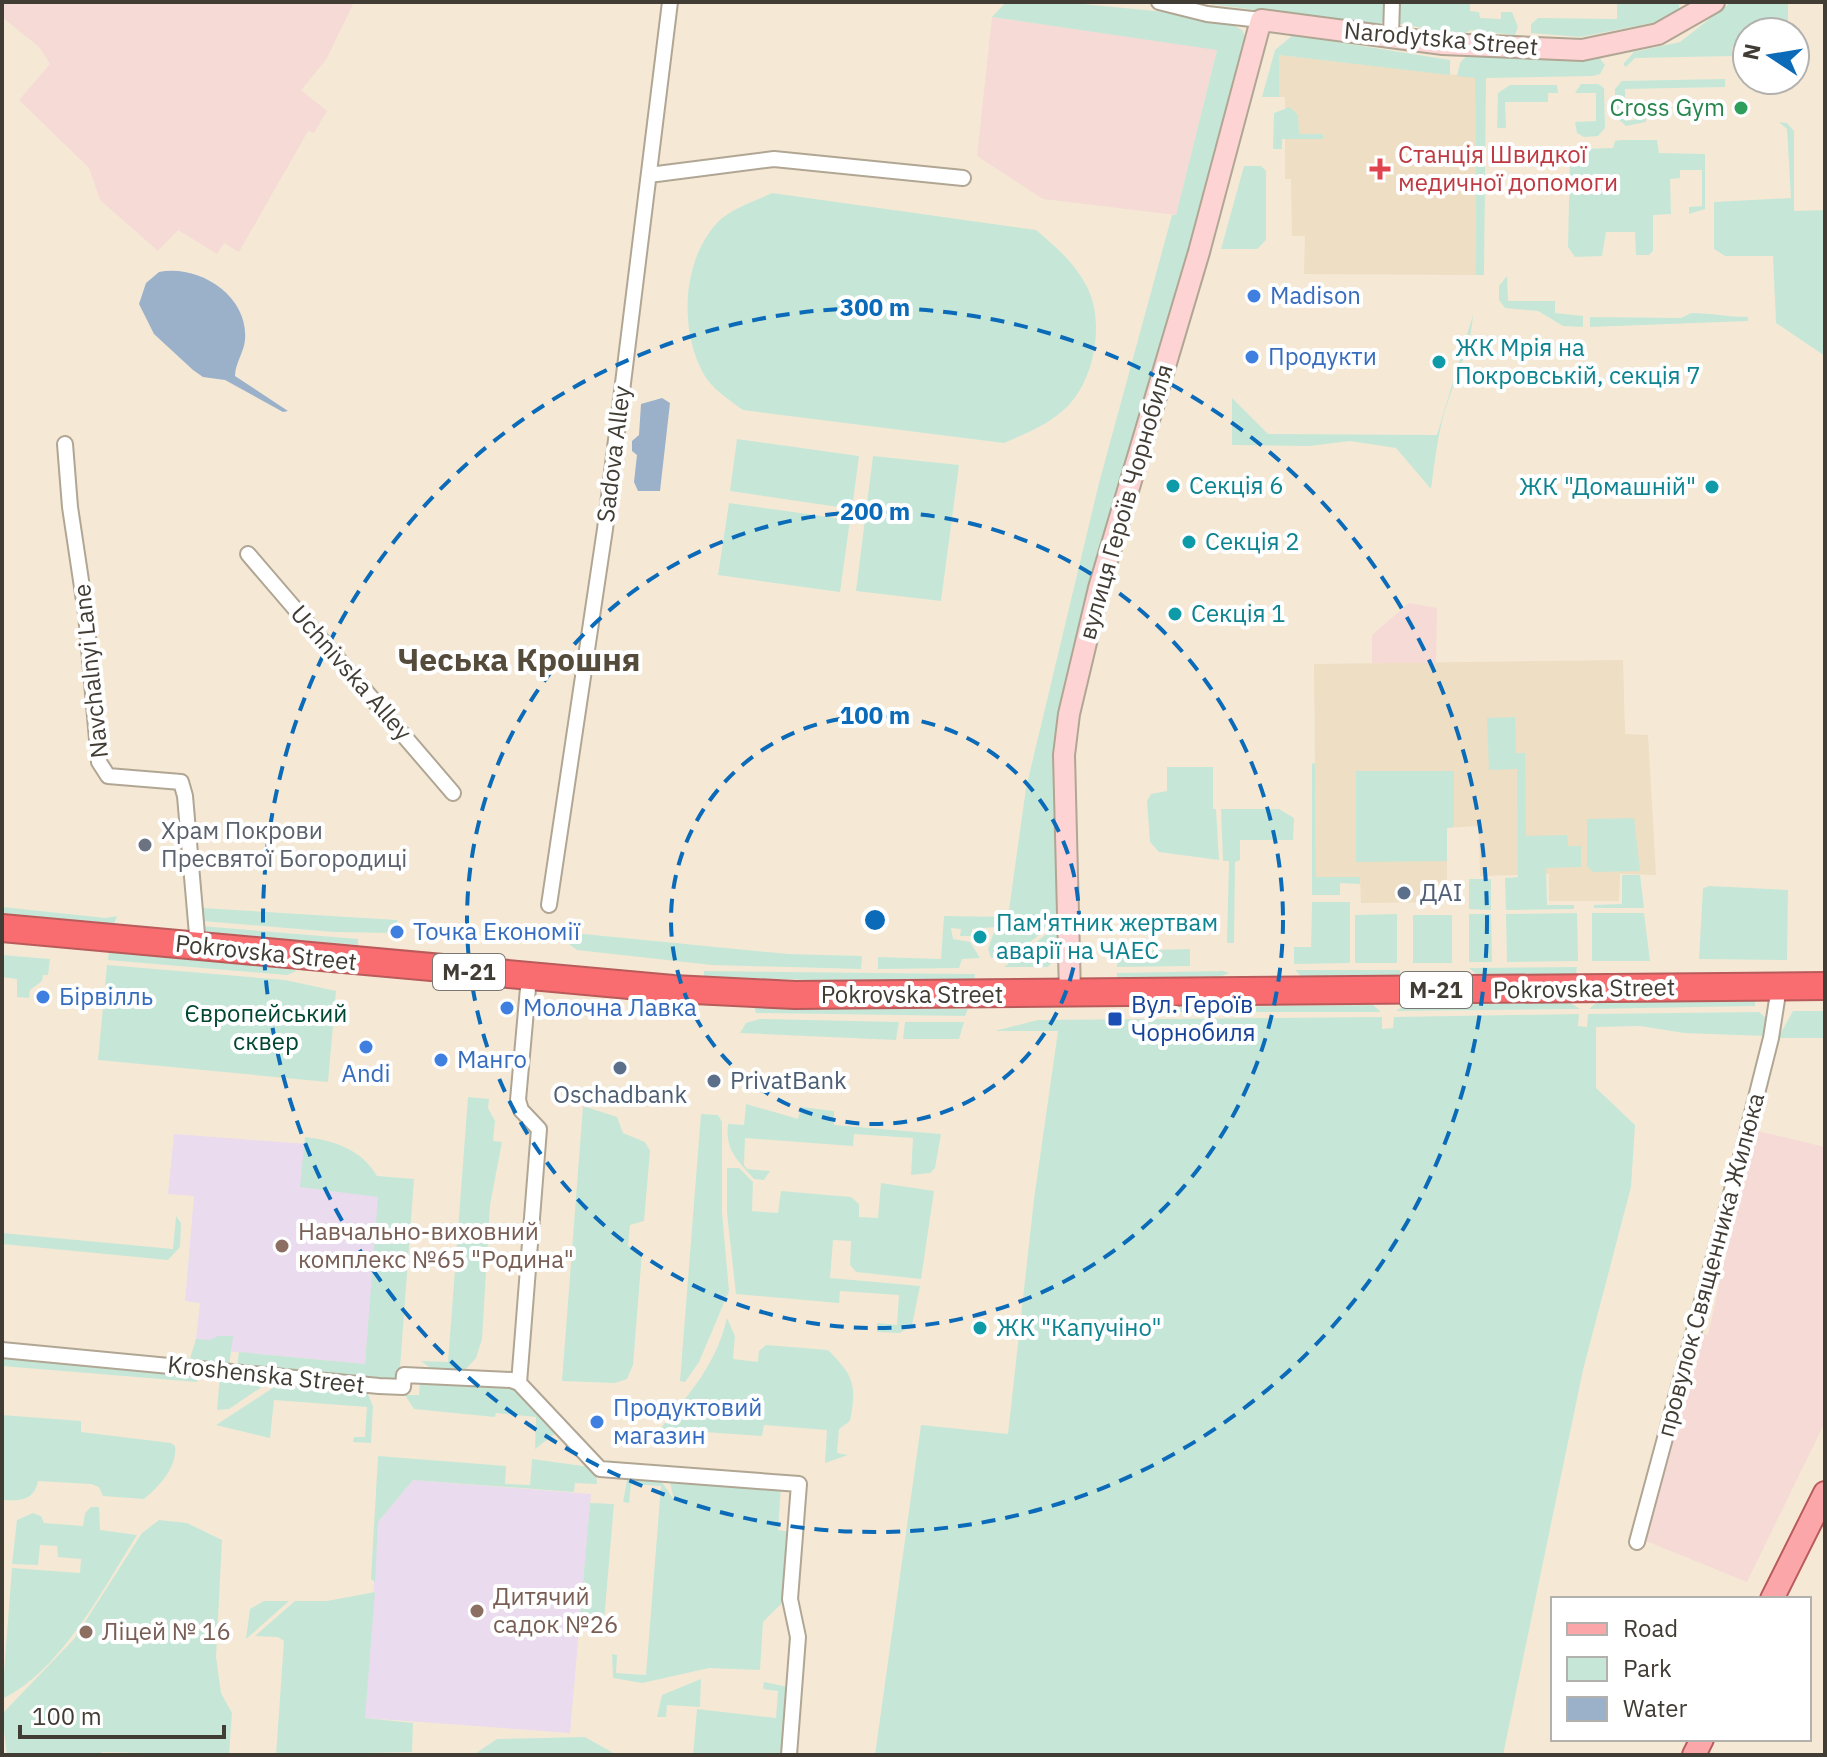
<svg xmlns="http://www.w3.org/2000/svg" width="1827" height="1757" font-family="'IBM Plex Sans',sans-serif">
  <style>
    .built { fill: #eddec4 }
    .industrial { fill: #f5dad6 }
    .education { fill: #eadbee }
    .green { fill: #c6e7d7 }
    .water { fill: #9bb1ca }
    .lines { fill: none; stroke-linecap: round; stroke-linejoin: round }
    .street-casing { stroke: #b0a693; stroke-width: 18 }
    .secondary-casing { stroke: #b0a693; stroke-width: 24 }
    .primary-casing { stroke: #b95b5a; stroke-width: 26 }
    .highway-casing { stroke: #b95b5a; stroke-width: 30 }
    .street { stroke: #fff; stroke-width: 14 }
    .secondary { stroke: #fdd3d4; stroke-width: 20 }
    .primary { stroke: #fba7a9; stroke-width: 22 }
    .highway { stroke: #f96c6f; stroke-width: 26 }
    .ring { fill: none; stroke: #0b6bb8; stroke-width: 4; stroke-dasharray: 14 10 }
    .leisure-dot { fill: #2e9e5b; stroke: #fff; stroke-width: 3 }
    .health-dot { fill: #e0444e; stroke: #fff; stroke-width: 3 }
    .shop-dot { fill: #3f7fe0; stroke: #fff; stroke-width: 3 }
    .culture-dot { fill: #0f9aa8; stroke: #fff; stroke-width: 3 }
    .worship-dot { fill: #6b7280; stroke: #fff; stroke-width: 3 }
    .service-dot { fill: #5c6f8a; stroke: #fff; stroke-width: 3 }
    .transit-dot { fill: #1a4fb4; stroke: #fff; stroke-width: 3 }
    .education-dot { fill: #8d6e63; stroke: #fff; stroke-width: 3 }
    .labels { text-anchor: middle; stroke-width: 8; stroke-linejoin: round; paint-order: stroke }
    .shield { fill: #fff; stroke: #7a7671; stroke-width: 2 }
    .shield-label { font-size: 22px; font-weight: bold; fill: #413c34 }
    .street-label { font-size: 24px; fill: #413c34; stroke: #fff }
    .leisure-label { font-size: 24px; fill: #27864d; stroke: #fff; text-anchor: end }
    .health-label { font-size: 24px; fill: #be3a42; stroke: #fff; text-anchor: start }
    .shop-label { font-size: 24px; fill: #366cbe; stroke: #fff; text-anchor: start }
    .culture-label { font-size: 24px; fill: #0d838f; stroke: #fff; text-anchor: start }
    .worship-label { font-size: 24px; fill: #5b616d; stroke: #fff; text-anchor: start }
    .service-label { font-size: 24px; fill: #4e5e75; stroke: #fff; text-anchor: start }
    .transit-label { font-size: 24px; fill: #164399; stroke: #fff; text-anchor: start }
    .park-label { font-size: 24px; fill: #014630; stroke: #fff }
    .education-label { font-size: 24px; fill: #785e54; stroke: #fff; text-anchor: start }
    .district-label { font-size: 32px; font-weight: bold; fill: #554b3b; stroke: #fff }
    .centre { fill: #0b6bb8; stroke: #fff; stroke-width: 4 }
    .ring-label { font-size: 24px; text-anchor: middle; font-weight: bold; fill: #0b6bb8; stroke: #fff; stroke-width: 8; stroke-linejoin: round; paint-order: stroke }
  </style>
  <rect width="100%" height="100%" fill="#f5e9d6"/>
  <path class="built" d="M1278,55L1475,77L1476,275L1304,274L1305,236H1292L1291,179H1285V97H1279Z
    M1623,660L1625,734L1648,735L1656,875L1620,874L1619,901H1549V874L1480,876L1479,826L1447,828V902L1361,903L1360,877H1316L1314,664Z"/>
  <path class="industrial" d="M2,2H354L326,60L301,90L327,111L314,133L308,131L239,252L224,243L217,254L178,230L158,251L100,200L89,168L19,100L50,64L39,47L2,17Z
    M992,17L1217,49L1176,215L1043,199L977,156Z
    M1409,603L1437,608L1436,663H1372V635Z
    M1754,1130L1825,1147V1422L1747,1582L1646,1541L1702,1334L1708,1335Z"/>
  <path class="education" d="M174,1134L320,1145L380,1187L365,1364L195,1348L200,1303L185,1301L194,1196L168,1194Z
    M413,1480L591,1494L570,1733L365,1718L378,1522Z"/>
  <path class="green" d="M1006,2H1061L1166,12L1231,24L1242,30L1247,41L1187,266L1184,265L1089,593L1057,722V860L1062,917L1011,957L991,958L988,949L994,932H1008V926L972,929V936H960L961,929L951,928L953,939L970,942L980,958L962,959L959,968L878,969V957L941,959L944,916L1008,917L1026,788L1099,483L1172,215H1176L1217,50L992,17Z
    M1194,2H1384V21L1377,26Z
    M1396,2H1470V11L1479,12L1480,18L1501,19V12H1512L1518,27L1515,35L1470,30L1463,35L1400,24Z
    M1617,2H1679V12L1667,20L1580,37L1531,33V24L1538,18L1617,19Z
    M1731,2H1788V32H1747V47H1732V56L1635,58L1626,67L1623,64L1634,52L1680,42Z
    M1293,35L1450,60V75L1279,55V97H1262L1275,50Z
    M1467,55L1598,56L1605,65L1600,74L1593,76L1486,78L1484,275H1476L1475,78L1457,76L1460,63Z
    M1725,79V87L1625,89V121L1646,118V122L1626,126L1615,116V89L1622,81Z
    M1581,84H1598L1604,88L1605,128L1598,136L1584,137L1577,133L1575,122L1596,121V93H1575Z
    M1510,85H1557L1558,93H1548V102H1505L1506,128H1497L1498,93Z
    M1290,107L1298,115L1299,134H1323V139H1282V149H1273L1274,113Z
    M1779,122L1787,123L1794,131V211L1825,210V356L1776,323L1773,256H1725L1714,249V202L1791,198L1787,129Z
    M1621,140H1657L1659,153L1705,154V209L1689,214V207L1702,206V170H1680V178L1670,179L1671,214L1653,215V251L1649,255H1636L1635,232H1606L1602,256L1575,257L1568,247L1570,156L1580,149L1613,148L1615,141Z
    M1244,166H1261L1266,171V240L1257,249H1221Z
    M772,193L1036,230C1055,246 1074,262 1086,285C1105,319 1096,377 1068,406C1050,424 1027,433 1004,443L743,410C729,400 711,388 703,373C679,328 682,260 718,222C730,209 756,201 772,193Z
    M1507,276L1508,301H1555V313L1583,316V327L1563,326L1538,311L1505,308L1499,300V286Z
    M1691,313C1711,313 1728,317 1748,317V321L1590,327V317L1681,318Z
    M1473,315C1470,351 1458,370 1447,404C1438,431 1435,460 1431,489L1396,448L1350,441L1310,446L1232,445V398L1268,434L1437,435Z
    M737,439L859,456L852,509L730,491Z
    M873,456L959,465L941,601L856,591Z
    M729,503L850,520L840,592L718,575Z
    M1515,717L1516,753H1525L1526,836L1567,835L1568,846H1581V867L1546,868L1547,905H1574V909L1506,910L1505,878L1518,877L1517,769L1489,770L1487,718Z
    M1315,763L1316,877H1360V884L1340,883V895H1312V764Z
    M1167,767H1213V809H1216L1219,860L1159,852L1150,842L1147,801L1151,794L1167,791Z
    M1356,771H1454V827L1447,828V861L1356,862Z
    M1221,809H1279L1294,818L1293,840H1240V860L1235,862L1234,943H1227L1229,861H1223Z
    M1634,818L1640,871L1593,872L1587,866V819Z
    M1622,875H1640L1644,908H1594V905L1622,904Z
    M1469,879H1491V910L1469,909Z
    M1710,886L1788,890L1787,960L1699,959L1703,888Z
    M1312,902H1350V963L1294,964V947H1311Z
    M2,907L106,918L117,916L114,924L2,913Z
    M202,908L397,920V933L334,932L203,921Z
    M1577,913L1578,961L1507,962L1506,914Z
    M1592,913H1644L1650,961H1592Z
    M1397,914V963H1355V915Z
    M1469,914H1491L1492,962H1469Z
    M1413,915H1452V963H1413Z
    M1062,922L1060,953L1048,967H1004Z
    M201,926L358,939V945L205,932Z
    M563,932L788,954L862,956L861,969L712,965L577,950L570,945Z
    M1190,949V966L1117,967V951Z
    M109,952L281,968L297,971L287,975L108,960Z
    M2,955L50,959L48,975H43L42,981L30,990L29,998L17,997V979L2,977Z
    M107,965L285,980L336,991L328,1082L98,1060Z
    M1577,967L1576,974H1476L1469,968Z
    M1295,970H1400V976H1301Z
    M704,971L975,974L974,981C884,981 794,981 704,976Z
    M1223,971L1229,973L1218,978L1117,979V973Z
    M1755,1000V1006L1589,1009L1597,1002Z
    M1569,1002L1580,1009L1396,1011L1405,1005Z
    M1373,1005L1381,1012H1140V1008Z
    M754,1006L968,1009L965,1016L756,1013Z
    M1793,1011H1825V1038H1778Z
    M1759,1012L1765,1017V1036L1684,1033L1640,1026L1596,1027V1088L1635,1125L1631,1187L1583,1370L1503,1755H875L921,1425L1008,1434L1034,1199L1058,1031H995L1038,1020L1382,1017V1029L1393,1028L1394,1017L1579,1014L1578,1026L1587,1027L1588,1014Z
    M760,1019L899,1022L896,1040L740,1033L746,1023Z
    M905,1022H964L959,1039H903Z
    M468,1097L489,1099L488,1108L495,1121L493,1141L502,1142L490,1205L482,1339L476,1358L463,1372L433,1370L421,1361L448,1362Z
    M746,1104L798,1119L801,1107L834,1111V1125L941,1134L935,1168L930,1173L911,1175L913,1138L854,1134L853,1146L745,1138L744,1165L747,1169L770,1171L764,1180L754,1179C737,1160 725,1150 728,1124L744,1125Z
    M583,1106L617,1117L623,1133L645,1142L650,1151L644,1221L630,1225L628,1246L642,1252L633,1365L627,1379L615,1383L562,1381Z
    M701,1114L718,1115L722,1122V1213L729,1291L699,1362L685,1382L680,1381Z
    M305,1137C334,1140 362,1150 377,1176L414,1179L399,1381L237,1366L239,1352L365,1364L378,1197L300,1187Z
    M727,1168H739L753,1182L752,1211L778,1213L781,1191L851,1197L859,1204V1217L878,1218L881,1183L934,1191L921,1279L856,1272L850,1265L851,1241L833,1240L830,1278L920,1286L912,1325L900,1333L877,1332V1323L897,1325L899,1295L840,1291L839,1303L736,1294L727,1213Z
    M176,1216L181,1223L180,1247L168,1260L2,1244V1233L173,1249Z
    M727,1318L735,1336L733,1359L758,1362L759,1351L766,1345L828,1350C854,1376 857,1385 850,1421L839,1429L837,1453L848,1455L825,1463L827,1430L764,1425L762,1436L660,1429C689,1395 717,1363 727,1318Z
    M218,1336H233L229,1366L189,1362L196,1339L210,1340Z
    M2,1355L211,1374L210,1379L198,1378L197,1382L2,1366Z
    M220,1375L272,1380L229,1409L217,1410Z
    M420,1381L521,1386L561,1429L535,1449L536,1417L496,1413L495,1417L414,1409L405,1395H419Z
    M282,1382L367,1392L373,1406L371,1443L353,1442L354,1437H365L367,1407L274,1400L270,1438L216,1425Z
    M2,1415L81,1421V1432L171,1443L175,1446C178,1466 159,1487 144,1499L103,1496L99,1487L91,1484L38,1481C34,1501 20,1501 2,1500Z
    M378,1456L506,1466L505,1484L530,1485L532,1459L590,1467L596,1472L597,1484L575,1483L574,1492L413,1480L378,1522L375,1582L371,1579Z
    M628,1475L660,1479L674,1500L669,1478L781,1486L778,1530L791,1532L787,1598L763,1622L760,1670L709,1668L642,1683L613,1678L612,1654L617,1655L616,1673L646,1675L661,1486L631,1484L629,1503L623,1502Z
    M590,1503L614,1504L603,1632L579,1630Z
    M91,1507H99L100,1530L137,1535C103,1589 61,1671 2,1699L12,1568L80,1573L81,1559L58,1557L57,1546L40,1545L38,1565L12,1564L17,1520L33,1513L41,1516L44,1523L83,1526L85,1513Z
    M159,1520L187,1523L222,1540L216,1657L221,1693L232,1713L229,1755L102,1752L101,1755H7L2,1714L74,1639L142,1533Z
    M375,1592L365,1718L413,1723L412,1752L276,1755L284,1641L278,1637L255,1636L295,1601H327Z
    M264,1601H289L246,1639L250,1609Z
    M701,1679L700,1707L667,1705L666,1717H657L662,1695Z
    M764,1682L788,1687L786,1755H693L697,1709L776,1718L778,1691L763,1689Z
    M585,1737L615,1754L629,1755L476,1753L497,1739Z"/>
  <path class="water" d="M159,272C198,264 249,295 245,340C244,352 235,364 235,376L288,411L283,412L225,380L203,377L193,370L154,334L139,304L146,283Z
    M662,398L670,403L660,491H638L634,482L637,455L632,451V441L639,435L641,404Z"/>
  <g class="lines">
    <g class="street-casing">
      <path id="street" d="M1159,2L1207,14L1261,20
        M1391,36L1392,2
        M649,175L774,159L963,178
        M65,444L70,507L86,614L99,762L108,776L181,782L185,796L198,946
        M248,554L453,793
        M549,905L605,529L670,2
        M2,1350L379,1386L403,1387L404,1375L511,1380L519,1383L600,1469L799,1484L790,1599L798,1637L789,1755
        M519,1383L539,1129L521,1110L518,1100L529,977
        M1637,1542L1743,1149L1771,1038L1779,987"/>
    </g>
    <g class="secondary-casing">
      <path id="secondary" d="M1070,994L1064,755L1069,714L1099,588L1199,252L1261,20L1443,44L1582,50L1658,34L1714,2"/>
    </g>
    <g class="primary-casing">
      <path id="primary" d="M1772,1599L1825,1493
        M1694,1755L1702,1739"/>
    </g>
    <g class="highway-casing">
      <path id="highway" d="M2,928L673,989L795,995L1825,986"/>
    </g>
    <use href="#street" class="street"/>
    <use href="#secondary" class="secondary"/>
    <use href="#primary" class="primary"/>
    <use href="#highway" class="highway"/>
  </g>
  <g class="ring">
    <circle cx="875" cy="920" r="204"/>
    <circle cx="875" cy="920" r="408"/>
    <circle cx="875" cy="920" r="612"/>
  </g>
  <circle class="leisure-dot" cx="1741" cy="108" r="8"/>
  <path class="health-dot" d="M1376 157h8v8h8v8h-8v8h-8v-8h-8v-8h8z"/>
  <g class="shop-dot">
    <circle cx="1254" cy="296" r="8"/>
    <circle cx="1252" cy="357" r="8"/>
    <circle cx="397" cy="932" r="8"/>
    <circle cx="43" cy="997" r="8"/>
    <circle cx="507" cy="1008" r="8"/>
    <circle cx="366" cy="1047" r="8"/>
    <circle cx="441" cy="1060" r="8"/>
    <circle cx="597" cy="1422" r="8"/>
  </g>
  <g class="culture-dot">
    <circle cx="1439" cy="362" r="8"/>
    <circle cx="1173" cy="486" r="8"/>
    <circle cx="1712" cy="487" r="8"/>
    <circle cx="1189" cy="542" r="8"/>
    <circle cx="1175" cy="614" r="8"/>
    <circle cx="980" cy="937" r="8"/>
    <circle cx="980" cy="1328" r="8"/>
  </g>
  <circle class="worship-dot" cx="145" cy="845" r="8"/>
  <g class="service-dot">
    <circle cx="1404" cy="893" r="8"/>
    <circle cx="620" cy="1068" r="8"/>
    <circle cx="714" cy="1081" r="8"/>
  </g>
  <rect class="transit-dot" x="1107" y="1011" width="16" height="16" rx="4"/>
  <g class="education-dot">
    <circle cx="282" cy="1246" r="8"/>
    <circle cx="477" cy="1611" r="8"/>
    <circle cx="86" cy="1632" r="8"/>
  </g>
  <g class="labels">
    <g class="shield">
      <rect x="433" y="954" width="72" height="36" rx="6"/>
      <rect x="1400" y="972" width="72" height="36" rx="6"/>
    </g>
    <g class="shield-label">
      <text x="469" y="980">М-21</text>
      <text x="1436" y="998">М-21</text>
    </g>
    <g class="street-label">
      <text transform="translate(1441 39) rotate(5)" y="8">Narodytska Street</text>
      <text transform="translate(614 454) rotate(-83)" y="8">Sadova Alley</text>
      <text transform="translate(1126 502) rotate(-74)" y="8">вулиця Героїв Чорнобиля</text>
      <text transform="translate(91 671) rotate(-96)" y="8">Navchalnyi Lane</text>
      <text transform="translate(351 673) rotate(49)" y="8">Uchnivska Alley</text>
      <text transform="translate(266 953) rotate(6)" y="8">Pokrovska Street</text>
      <text transform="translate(1584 989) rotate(-1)" y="8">Pokrovska Street</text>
      <text x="912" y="1003">Pokrovska Street</text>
      <text transform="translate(1711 1265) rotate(-75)" y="8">провулок Священника Жилюка</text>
      <text transform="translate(266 1375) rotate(6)" y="8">Kroshenska Street</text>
    </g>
    <g class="leisure-label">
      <text x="1725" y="116">Cross Gym</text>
    </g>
    <g class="health-label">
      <text x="1398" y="163">Станція Швидкої<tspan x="1398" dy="28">медичної допомоги</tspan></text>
    </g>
    <g class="shop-label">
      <text x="1270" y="304">Madison</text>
      <text x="1268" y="365">Продукти</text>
      <text x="413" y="940">Точка Економії</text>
      <text x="59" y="1005">Бірвілль</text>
      <text x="523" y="1016">Молочна Лавка</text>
      <text x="457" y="1068">Манго</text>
      <text x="366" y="1082" text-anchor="middle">Andi</text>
      <text x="613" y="1416">Продуктовий<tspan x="613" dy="28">магазин</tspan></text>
    </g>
    <g class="culture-label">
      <text x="1455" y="356">ЖК Мрія на<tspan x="1455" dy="28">Покровській, секція 7</tspan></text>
      <text x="1189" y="494">Секція 6</text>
      <text x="1696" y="495" text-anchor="end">ЖК "Домашній"</text>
      <text x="1205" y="550">Секція 2</text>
      <text x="1191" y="622">Секція 1</text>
      <text x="996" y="931">Пам'ятник жертвам<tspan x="996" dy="28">аварії на ЧАЕС</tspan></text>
      <text x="996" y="1336">ЖК "Капучіно"</text>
    </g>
    <g class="worship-label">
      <text x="161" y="839">Храм Покрови<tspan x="161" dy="28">Пресвятої Богородиці</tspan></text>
    </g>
    <g class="service-label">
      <text x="1420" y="901">ДАІ</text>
      <text x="730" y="1089">PrivatBank</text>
      <text x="620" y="1103" text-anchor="middle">Oschadbank</text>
    </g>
    <g class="transit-label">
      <text x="1131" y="1013">Вул. Героїв<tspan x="1131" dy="28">Чорнобиля</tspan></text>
    </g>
    <g class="park-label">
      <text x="266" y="1022">Європейський<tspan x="266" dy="28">сквер</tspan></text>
    </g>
    <g class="education-label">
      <text x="298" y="1240">Навчально-виховний<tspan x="298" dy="28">комплекс №65 "Родина"</tspan></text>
      <text x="493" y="1605">Дитячий<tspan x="493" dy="28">садок №26</tspan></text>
      <text x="102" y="1640">Ліцей № 16</text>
    </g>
    <g class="district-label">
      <text x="519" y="671">Чеська Крошня</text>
    </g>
  </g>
  <circle cx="875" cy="920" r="12" class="centre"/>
  <g class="ring-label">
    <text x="875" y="316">300 m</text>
    <text x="875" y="520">200 m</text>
    <text x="875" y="724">100 m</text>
  </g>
  <rect width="1827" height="1757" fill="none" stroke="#413c34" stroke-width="8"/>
  <rect x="1551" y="1597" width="260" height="144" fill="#ffffff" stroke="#b3b1ae" stroke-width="2"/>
  <rect x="1567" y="1623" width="40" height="12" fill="#fba7a9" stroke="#b3b1ae" stroke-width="2"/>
  <text x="1623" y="1637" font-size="24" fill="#413c34">Road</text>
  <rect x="1567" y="1657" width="40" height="24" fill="#c6e7d7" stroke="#b3b1ae" stroke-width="2"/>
  <text x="1623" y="1677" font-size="24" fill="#413c34">Park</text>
  <rect x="1567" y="1697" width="40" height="24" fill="#9bb1ca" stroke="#b3b1ae" stroke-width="2"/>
  <text x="1623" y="1717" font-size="24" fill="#413c34">Water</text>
  <g transform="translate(1771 56) rotate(282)"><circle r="38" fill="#ffffff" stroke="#b3b1ae" stroke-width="2"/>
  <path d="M0-6L14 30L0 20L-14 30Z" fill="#0b6bb8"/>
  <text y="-12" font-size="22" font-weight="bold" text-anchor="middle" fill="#413c34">N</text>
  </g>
  <path d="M20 1725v12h204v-12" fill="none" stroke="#413c34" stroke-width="4"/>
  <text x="32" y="1725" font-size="24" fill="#413c34" stroke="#ffffff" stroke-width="6" paint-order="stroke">100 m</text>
</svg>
